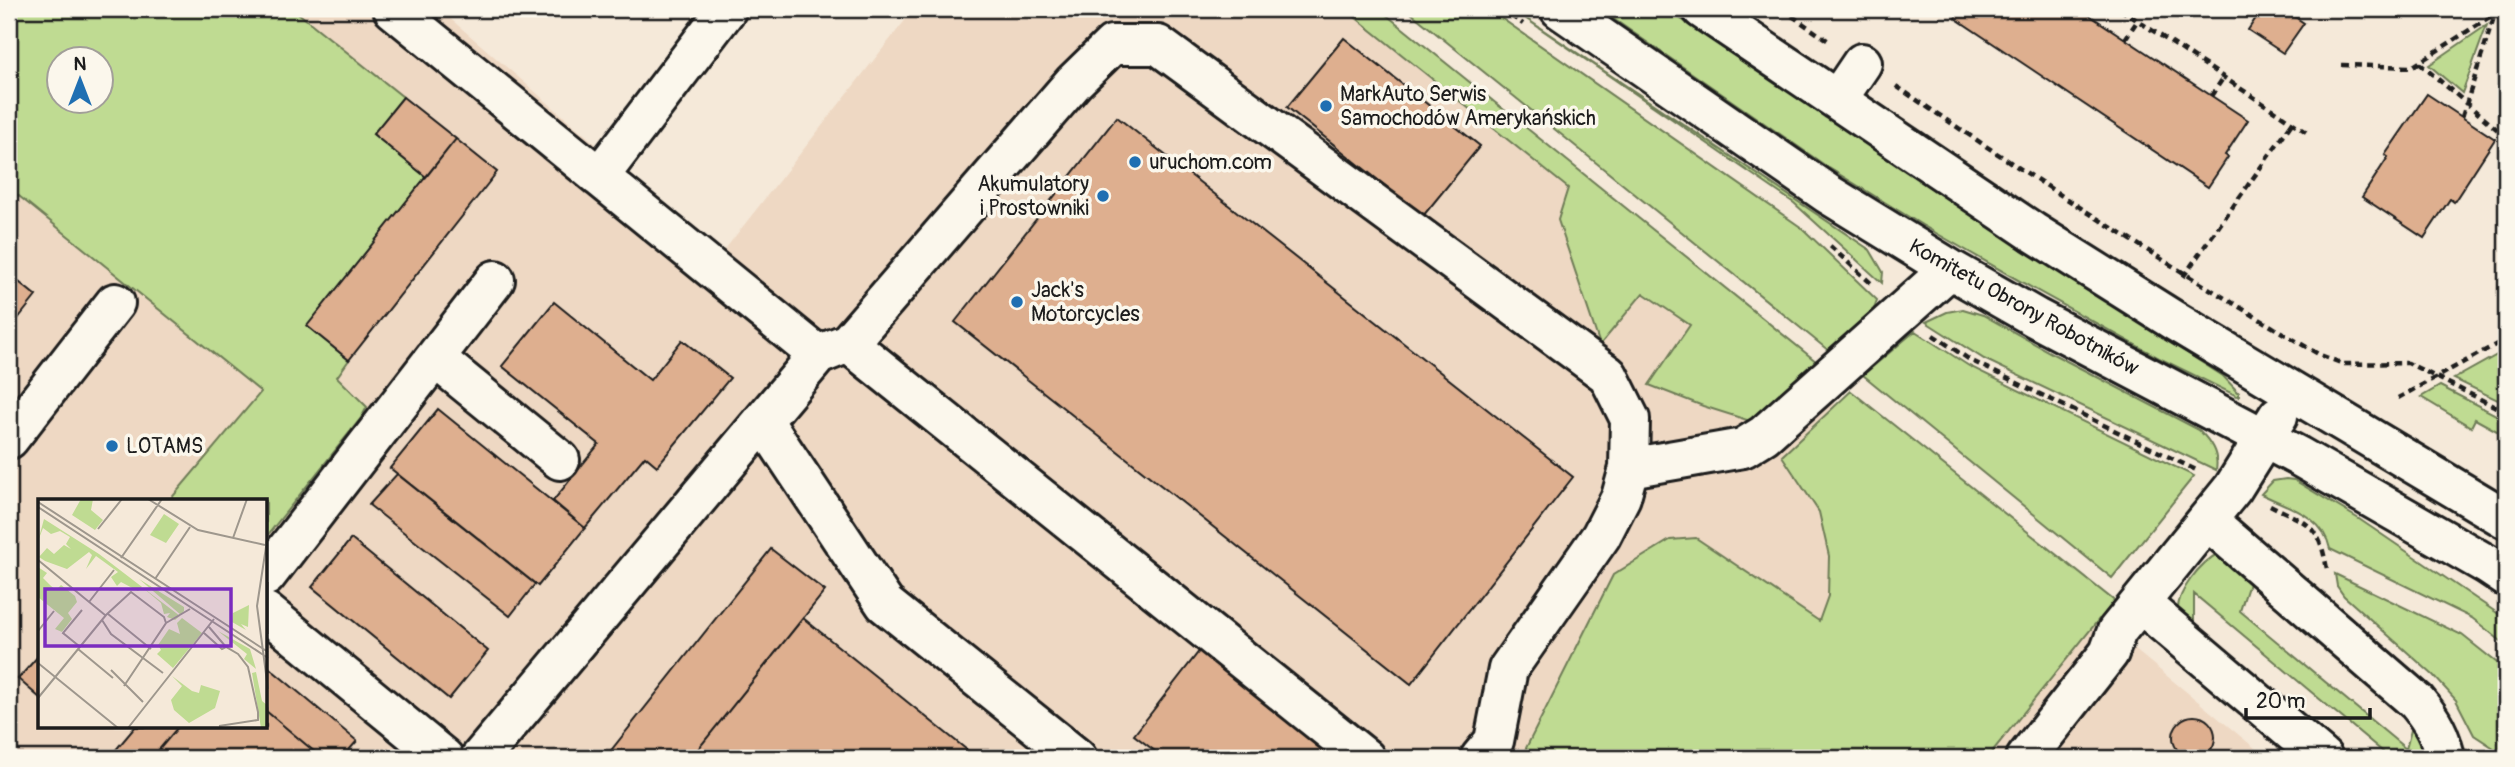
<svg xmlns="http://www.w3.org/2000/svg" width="2515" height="767" font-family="Pangolin,sans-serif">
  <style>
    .built { fill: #eed8c3; fill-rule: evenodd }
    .green { fill: #bfdb92; stroke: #6e7c57; stroke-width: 2; fill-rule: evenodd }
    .building { fill: #deaf8f; stroke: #1c1c1c; stroke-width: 2 }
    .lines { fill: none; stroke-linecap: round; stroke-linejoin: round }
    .minor-casing { stroke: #1c1c1c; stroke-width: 44 }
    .path { stroke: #1c1c1c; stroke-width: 4.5; stroke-dasharray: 7 5; stroke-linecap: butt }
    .minor { stroke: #fbf7ec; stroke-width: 38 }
    .poi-dot { fill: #1f6fb2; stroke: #fbf7ec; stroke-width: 2.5 }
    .labels { text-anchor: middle; stroke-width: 7; stroke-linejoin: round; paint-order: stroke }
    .poi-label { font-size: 21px; fill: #1c1c1c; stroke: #fbf7ec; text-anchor: start }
    .street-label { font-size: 21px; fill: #1c1c1c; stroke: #fbf7ec }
    .inset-road { fill: none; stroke: #9e978d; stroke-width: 2 }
    .view { fill: #7b2cbf; fill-opacity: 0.15; stroke: #7b2cbf; stroke-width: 3.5 }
    .inset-edge { fill: none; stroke: #1c1c1c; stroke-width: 3.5 }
  </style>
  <rect width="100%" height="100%" fill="#f5e9d9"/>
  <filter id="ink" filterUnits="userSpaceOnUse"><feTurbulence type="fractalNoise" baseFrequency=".0143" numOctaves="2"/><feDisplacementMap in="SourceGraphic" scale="14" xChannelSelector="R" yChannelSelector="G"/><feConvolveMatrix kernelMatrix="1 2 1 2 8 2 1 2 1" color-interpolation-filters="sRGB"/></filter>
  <g filter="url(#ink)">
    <path class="built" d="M9,9H439L722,253L914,9H1345L1816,388L2267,758H9ZM60,60H102V102H60ZM40,501H266V727H40Z"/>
    <path class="green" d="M9,9H147L154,15L160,9H293L403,97L373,134L426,177L307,326L349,360L337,377L367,407L361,418L266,537V501H169L261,392L9,188ZM60,60H102V102H60Z
      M1345,9H1379L1817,362L1750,421L1703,406L1649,385L1690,325L1643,293L1600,345L1558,220L1568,188Z
      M1406,9H1488L1802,228L1877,300L1873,311L1829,351Z
      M1512,9L1870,250L1883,272L1882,283L1794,203Z
      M1599,9H1666L1980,221L2223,376L2239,393V397L2159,358L2018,280L1922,225L1829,168Z
      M2487,25L2462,93L2429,65Z
      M1963,309L1983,315L2055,355L2199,430C2210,441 2219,453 2216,470L1984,359L1926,322L1947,312Z
      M1915,331L1969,366L2194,476L2112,578L1863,375Z
      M2506,350V404L2454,379Z
      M2440,386L2506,420V436L2475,419L2471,427L2421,397Z
      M1851,391L2117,603L2102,621L2099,619L1987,758H1524L1522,756L1613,575L1670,540L1696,538L1819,621L1828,596L1829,556L1819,512L1782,456Z
      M2286,479L2294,480L2359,519L2506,619V645L2472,618L2330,549C2323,515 2289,508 2261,494L2273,481Z
      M2219,553L2253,571L2240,611L2406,749L2415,715L2432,758H2382L2383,752L2194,594V629L2178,614C2175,593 2201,562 2219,553Z
      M2335,574L2462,635L2506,670V756L2474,735L2456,700L2433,675L2344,596L2337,586Z"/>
    <path class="building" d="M1961,9H2080L2248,120L2225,155L2228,157L2208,187L1955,18Z
      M2262,9H2283L2304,23L2283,53L2248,30Z
      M1344,38L1480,146L1423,216L1287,107Z
      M2427,94L2495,139L2454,202L2450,199L2424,238L2362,197L2388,157L2385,155Z
      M403,97L456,139L426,177L373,134Z
      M1117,117L1573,477L1411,684L955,322Z
      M456,139L497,172L349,360L307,326Z
      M9,274L36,296L9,330Z
      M554,302L650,380L682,340L730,378L657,466L645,456L585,528L553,501L599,444L502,366Z
      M438,409L585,528L538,586L390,468Z
      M397,474L535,584L510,616L369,505Z
      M351,539L488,651L449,699L312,587Z
      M771,549L825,591L691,758H605Z
      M803,618L977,758H691Z
      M1204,645L1347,758H1164L1134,735Z
      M40,654V698L18,679Z
      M266,665L357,741L342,758H322L266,711Z
      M266,711L322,758H152L178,727H266Z
      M2173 737a21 21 0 1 1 42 0a21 21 0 1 1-42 0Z
      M135,727H178L152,758H109Z"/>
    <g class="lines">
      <g class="minor-casing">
        <path id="minor" d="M393,9L818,355
          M1560,9L1828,194L1950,269L2036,318L2298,456L2488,565L2506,577
          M1702,9L2033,232L2173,320L2506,519
          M1837,100L1862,63
          M599,177L727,9
          M848,343L1365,758
          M435,358L560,460
          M764,422L885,604L1077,758
          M9,439L115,303
          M1629,468L1743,448L1764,435L1950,269
          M2207,520L2417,702C2432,720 2441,736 2445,758
          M266,576L495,280
          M2140,603L2323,758
          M266,612L444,758
          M480,758L818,355L848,343L1074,82L1112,45H1158L1608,375L1630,419L1629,468L1621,497L1601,536L1508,669L1494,741L1480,758
          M2026,758L2109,653L2117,631L2233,488L2278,416"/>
      </g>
      <path class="path" d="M1501,9L1523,24
        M1782,9L1830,42
        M2120,9L2308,133
        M2125,39L2138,20
        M2419,63L2506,137
        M2342,65L2412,67L2502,9
        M1896,86C2035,180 2175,270 2320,355L2344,364L2408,363L2506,412
        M2211,96L2224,77
        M2462,117L2495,14L2494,9
        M1830,246L1873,285
        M2183,277L2292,123
        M1933,335L1970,360L2196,470
        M2398,398L2506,339
        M2270,505C2311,526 2318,522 2327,569
        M2485,752L2497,758"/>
      <use href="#minor" class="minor"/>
    </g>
  </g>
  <g class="poi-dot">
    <circle cx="1326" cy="106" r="7"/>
    <circle cx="1135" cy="162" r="7"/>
    <circle cx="1103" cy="196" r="7"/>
    <circle cx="1017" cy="302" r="7"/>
    <circle cx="112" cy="446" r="7"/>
  </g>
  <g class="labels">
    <g class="poi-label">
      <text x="1340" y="101">MarkAuto Serwis<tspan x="1340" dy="24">Samochodów Amerykańskich</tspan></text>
      <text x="1149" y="169">uruchom.com</text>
      <text x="1089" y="191" text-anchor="end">Akumulatory<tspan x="1089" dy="24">i Prostowniki</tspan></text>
      <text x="1031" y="297">Jack's<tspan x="1031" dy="24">Motorcycles</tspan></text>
      <text x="126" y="453">LOTAMS</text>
    </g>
    <g class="street-label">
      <text transform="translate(2024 307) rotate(29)" y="7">Komitetu Obrony Robotników</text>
    </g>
  </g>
  <g transform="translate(38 499)">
    <rect width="229" height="229" fill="#f5e9d9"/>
    <path d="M43,0H55L53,11L65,21L57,31L34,16ZM126,15L141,25L128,44L112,36ZM6,20L61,55L142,117L137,121L129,118L132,114L126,115L123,104L104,88L100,92L83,83L79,87L73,78L80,73L58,57L48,70L54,56L51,53L29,70L7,62L1,58L9,49L16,55L26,46L33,50L28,45L32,38L22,32L13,35L5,29L0,42ZM0,68L9,74L5,79L13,87L18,91L23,86L37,97L39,103L30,114L34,120L24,133L17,130L26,119L0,98ZM101,80L146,108V112L143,116ZM211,106L210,128L203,125L208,131L194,123L195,114ZM144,119L164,134L135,169L119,155L123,151L120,146L131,130L142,135L139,124ZM180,132L212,150L218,170L206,160L209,155ZM218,173L224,202L229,206V229H223L214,174ZM134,177L154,192L161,194L163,186L182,192L177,209L151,224L136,211L133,201L144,187Z" fill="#bfdb92"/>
    <path class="inset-road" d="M110,0L160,31L227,46M0,3L230,153M0,8L230,159M60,30L84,0M230,35L219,107L230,190M195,39L209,0M83,59L124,0M0,61L67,116M117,80L152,28M230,83V135M51,103L76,71M70,115L113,150M64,121L73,135L125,174M128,124L152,110M171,128L188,148M0,132L16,112M166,134L184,150L188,148L200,155L210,168L220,213V221L181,227M41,147L25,134L44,111M40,150L75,179M0,164L80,229M73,171L105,203M0,199L68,116L93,93L126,118L128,124L86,187M90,229L176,120"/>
    <path class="view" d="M7,90H193V147H7Z"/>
    <rect width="229" height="229" class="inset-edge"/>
  </g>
  <rect width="2515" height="767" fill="none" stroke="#fbf7ec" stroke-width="35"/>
  <rect x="18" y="18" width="2480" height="732" fill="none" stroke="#1c1c1c" stroke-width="2.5" filter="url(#ink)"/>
  <g transform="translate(80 80)"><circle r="33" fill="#fbf7ec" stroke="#a29f99" stroke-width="2"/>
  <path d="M0-5L12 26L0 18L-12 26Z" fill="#1f6fb2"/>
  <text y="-10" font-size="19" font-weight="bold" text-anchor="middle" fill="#1c1c1c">N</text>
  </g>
  <path d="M2246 708v10h124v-10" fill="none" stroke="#1c1c1c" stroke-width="3.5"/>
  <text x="2256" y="708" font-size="21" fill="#1c1c1c" stroke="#fbf7ec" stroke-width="5" paint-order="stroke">20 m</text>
</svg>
